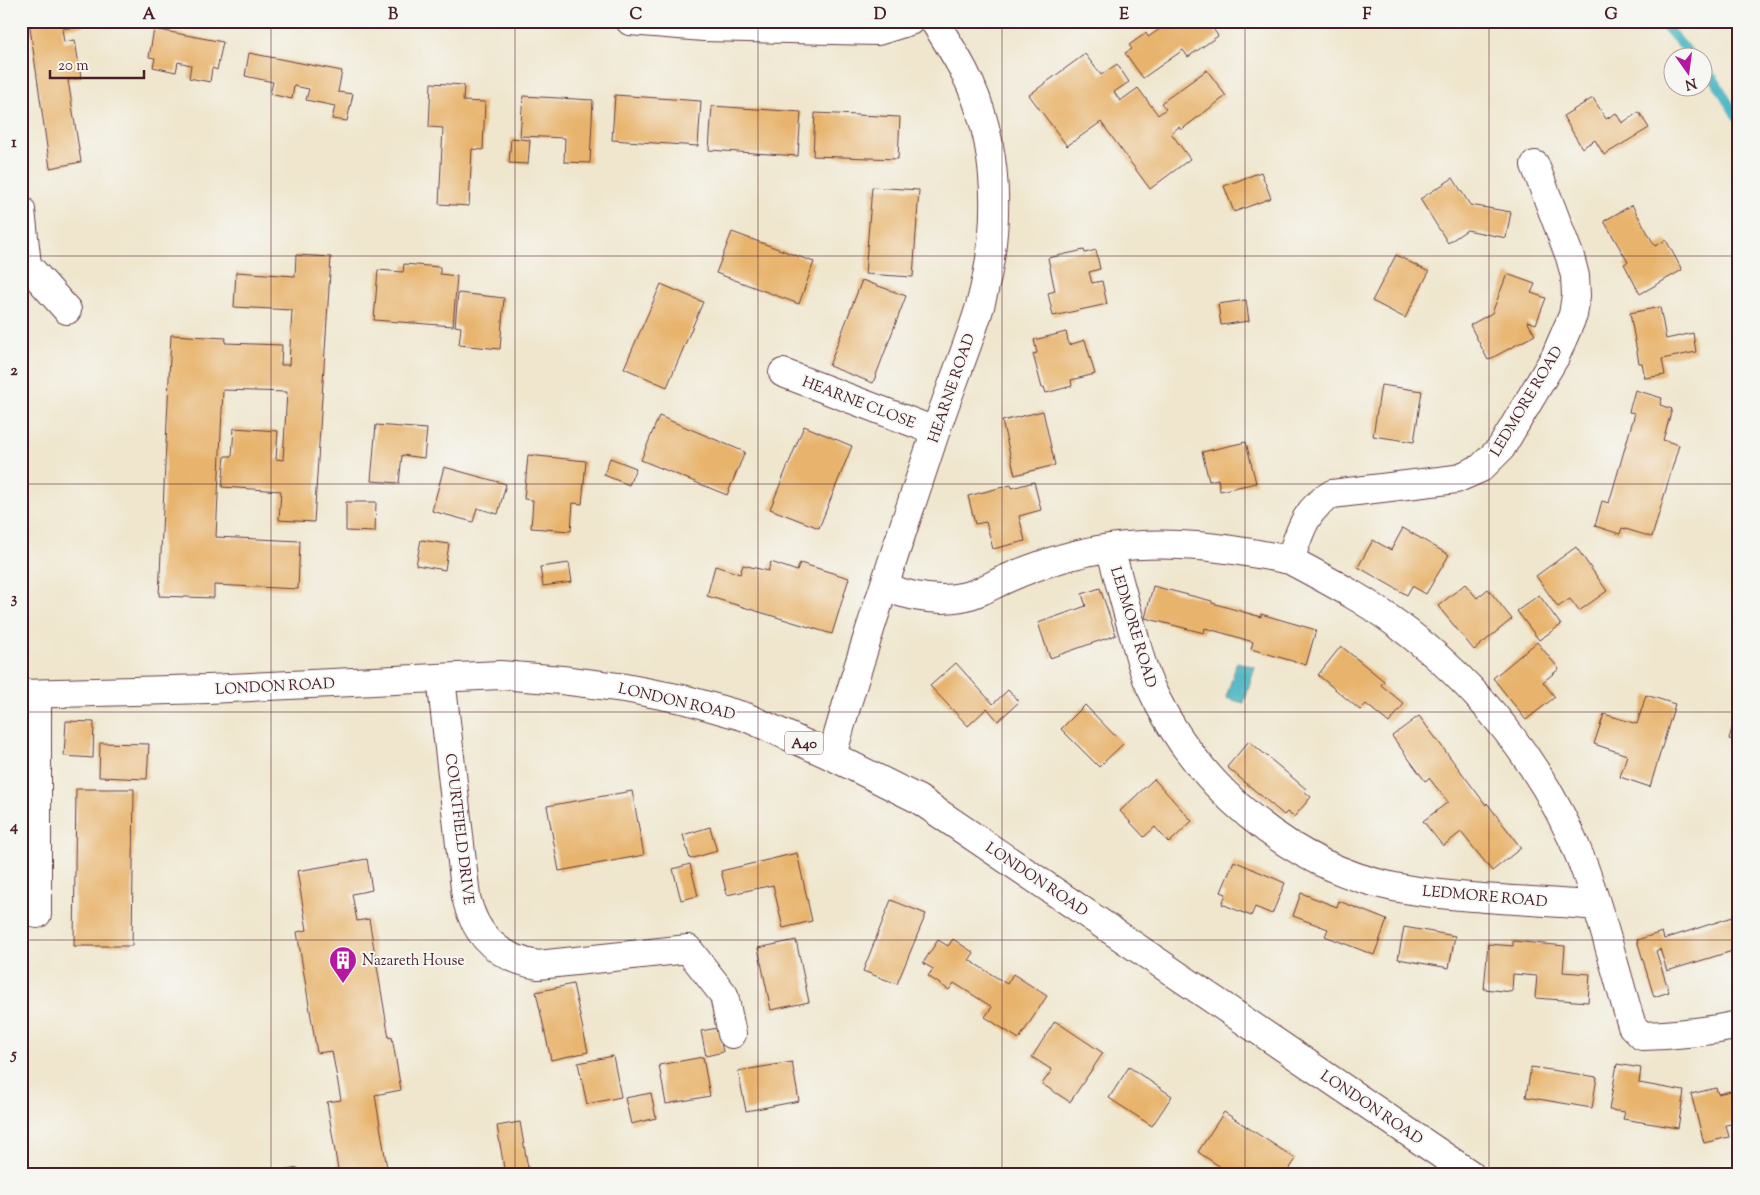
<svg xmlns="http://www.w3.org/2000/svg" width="1760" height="1195" font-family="'Sorts Mill Goudy',serif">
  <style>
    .water { fill: #46b4c1; stroke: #486a76 }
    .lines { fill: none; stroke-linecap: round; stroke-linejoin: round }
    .stream { stroke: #46b4c1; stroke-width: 9 }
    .building { fill: #e8b46d }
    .minor-casing { stroke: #633d43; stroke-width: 30 }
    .highway-casing { stroke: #633d43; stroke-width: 30 }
    .minor { stroke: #fff; stroke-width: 28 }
    .highway { stroke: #fff; stroke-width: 28 }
    .grid { fill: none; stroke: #4a1f2b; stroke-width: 1; stroke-opacity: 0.55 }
    .labels { text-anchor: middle; stroke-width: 4; stroke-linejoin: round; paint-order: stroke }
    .shield { fill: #f6f6f2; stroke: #7e6067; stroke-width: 1 }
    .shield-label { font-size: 14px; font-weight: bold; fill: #4a1f2b }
    .street-label { font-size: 15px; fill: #4a1f2b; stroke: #f6f6f2 }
    .poi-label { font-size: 15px; fill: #4a1f2b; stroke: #f6f6f2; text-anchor: start }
    .neatline { fill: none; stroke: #4a1f2b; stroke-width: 2 }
    .grid-label { font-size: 16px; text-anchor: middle; font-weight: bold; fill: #4a1f2b }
  </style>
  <rect width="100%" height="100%" fill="#f6f6f2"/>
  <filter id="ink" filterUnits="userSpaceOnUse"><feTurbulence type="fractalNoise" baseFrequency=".02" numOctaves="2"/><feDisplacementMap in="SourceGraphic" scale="10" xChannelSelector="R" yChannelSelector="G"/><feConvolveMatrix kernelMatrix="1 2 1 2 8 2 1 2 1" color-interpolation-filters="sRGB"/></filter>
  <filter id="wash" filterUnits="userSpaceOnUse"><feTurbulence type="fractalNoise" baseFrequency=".0096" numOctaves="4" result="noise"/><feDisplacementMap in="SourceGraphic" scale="20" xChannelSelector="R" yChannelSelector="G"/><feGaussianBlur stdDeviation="1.12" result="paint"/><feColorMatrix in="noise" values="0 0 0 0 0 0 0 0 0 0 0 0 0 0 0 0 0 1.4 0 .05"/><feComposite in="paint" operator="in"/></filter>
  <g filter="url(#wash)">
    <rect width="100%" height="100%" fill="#efe6cd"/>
    <path class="water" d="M1237,662L1255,667L1244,703L1226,698Z"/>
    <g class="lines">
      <path class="stream" d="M1660,21L1694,58
        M1702,66L1715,80L1739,121"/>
    </g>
    <g id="blocks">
      <path class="building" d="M29,21H83L84,26L62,29L64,42L75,40L81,78L68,80L81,162L50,168Z
        M1172,21H1208L1218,36L1188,57L1183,50L1143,78L1125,53L1132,49L1129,45L1146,33L1148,37Z
        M154,29L223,42L217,70L212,68L210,82L189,78L191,65L178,62L176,72L153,67L155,58L149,57Z
        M249,53L342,71L338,92L353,94L347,121L332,119L335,106L306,100L309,89L294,86L292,99L270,94L273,82L245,76Z
        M1085,54L1101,75L1117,64L1129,82L1114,92L1120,101L1138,88L1158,115L1166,109L1161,103L1207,70L1226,96L1181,130L1179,127L1171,133L1190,159L1150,189L1101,122L1067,146L1029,95Z
        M431,83L464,85L463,101L485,102L483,150L472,149L469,206L439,204L443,128L429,127Z
        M615,95L701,101L698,146L612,140Z
        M523,96L593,100L590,163L564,162L565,138L520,136Z
        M1593,98L1606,119L1616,113L1622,123L1639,112L1649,128L1604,155L1595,140L1582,148L1563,116Z
        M712,106L801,112L798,156L709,150Z
        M815,113L900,117L898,159L813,156Z
        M511,138L530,140L528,164L509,163Z
        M1261,172L1271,198L1234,212L1224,186Z
        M1453,178L1470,205L1511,212L1506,238L1467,230L1448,243L1420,199Z
        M872,187L919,190L913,277L865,274Z
        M1632,205L1655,246L1666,240L1682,270L1640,294L1624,264L1628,262L1604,221Z
        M732,232L814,262L799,304L716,273Z
        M1084,250L1085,253L1096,250L1100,269L1089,272L1092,283L1102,281L1107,304L1053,316L1048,293L1055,291L1048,258Z
        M296,255L331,257L314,522L279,520L281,491L222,487L225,456H232L234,428L278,431L276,459L283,460L287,392L223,390L216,537L300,541L298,589L214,585V598L159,596L171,335L226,338L225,343L282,345L281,365H289L292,310L234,307L236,272L295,276Z
        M1396,255L1429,272L1405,318L1372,301Z
        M404,264L440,267V274L457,276L453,326L374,320L378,270L403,272Z
        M1507,274L1535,284L1531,293L1546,298L1536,324L1527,321L1535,335L1488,360L1470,325L1492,313Z
        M862,280L906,296L873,383L829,366Z
        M661,284L703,302L667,387L624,368Z
        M458,293L504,298L500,349L459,345L461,327L455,326Z
        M1246,300L1249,321L1221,325L1218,304Z
        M1660,307L1666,339L1693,333L1696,352L1662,359L1665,375L1645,378L1642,363H1639L1630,313Z
        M1066,332L1069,345L1085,340L1095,374L1071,380L1072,386L1046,393L1044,387L1042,388L1033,354L1037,353L1034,340Z
        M1381,385L1422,391L1414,442L1373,436Z
        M1635,390L1662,398L1660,405L1672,409L1663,440L1679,445L1652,537L1622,528L1620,534L1595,526L1602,501L1609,503L1635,413L1629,412Z
        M1043,411L1055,465L1015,475L1002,421Z
        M659,416L745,452L727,495L641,460Z
        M376,425L427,429L424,458L402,455L399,483L371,481Z
        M804,426L852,446L819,528L770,509Z
        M1246,442L1256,483L1220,491L1218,479L1209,481L1202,452Z
        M528,455L586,461L582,504L573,503L571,531L531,528L533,500L524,499Z
        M610,458L636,468L629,485L604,475Z
        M444,467L506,484L498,514L477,508L473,522L432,511Z
        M1034,482L1041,510L1019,516L1025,541L993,549L986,522L975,524L968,496L1011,485L1012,488Z
        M23,485L25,503L21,504V486Z
        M346,502H376L375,532L346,531Z
        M1403,528L1449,555L1426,594L1412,586L1407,595L1358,567L1373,540L1391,550Z
        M421,540L449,544L445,570L416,565Z
        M1576,547L1607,591L1579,611L1570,599L1558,607L1536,576Z
        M771,562L797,571L800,563L849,578L832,634L707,596L715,566L740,574L743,565L768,571Z
        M569,563L572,582L543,586L540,567Z
        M1465,584L1477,598L1488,589L1512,619L1474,650L1438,606Z
        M1153,586L1212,601V603L1261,617V614L1316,630L1306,665L1251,649L1253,642L1230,635L1205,628L1204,633L1145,618Z
        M1100,588L1116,635L1050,658L1038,623L1086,606L1082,594Z
        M1539,595L1561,625L1539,640L1517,611Z
        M1537,642L1559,669L1543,682L1555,697L1526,720L1493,678Z
        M1341,646L1384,681L1381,685L1404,704L1389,723L1366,704L1360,710L1318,675Z
        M956,663L993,704L1008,690L1019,702L998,721L987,708L968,726L930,686Z
        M1646,695L1675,704L1650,787L1620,777L1627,755L1594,744L1604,714L1637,724Z
        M1085,705L1123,744L1099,767L1061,729Z
        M1738,708H1739V742L1729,739Z
        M1419,716L1486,805L1487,803L1521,848L1492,871L1461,832L1443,846L1423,821L1448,802L1429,778L1425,781L1392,736Z
        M66,721L94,722L93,758L64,756Z
        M1249,741L1306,789L1304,791L1311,797L1294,817L1287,812L1284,815L1227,767Z
        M100,743L149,744L147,779L99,777Z
        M1154,779L1192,821L1169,843L1155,827L1144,837L1120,811Z
        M76,789H134L132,946H74Z
        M632,791L644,855L559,871L547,806Z
        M710,827L717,851L690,859L683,835Z
        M797,853L812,921L783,928L773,885L727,895L721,871Z
        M367,859L372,890L352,894L357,921L369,919L389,1038L392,1037L401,1090L375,1095L388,1174H323L338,1170L327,1102L341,1100L332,1051L317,1053L297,932L307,930L297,871Z
        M1234,861L1285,883L1272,914L1255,907L1251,916L1222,904L1226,894L1221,892Z
        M690,864L698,896L681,900L673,869Z
        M1301,893L1337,907L1339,901L1387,920L1374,955L1325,936L1328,929L1293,916Z
        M891,900L926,914L897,984L863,971Z
        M1739,915V949L1667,971L1660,949L1656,951L1669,992L1654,997L1637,940L1662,932L1664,939Z
        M1404,927L1455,936L1449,968L1398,959Z
        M953,939L974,953L969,960L1007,984L1013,974L1047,996L1019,1039L985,1017L992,1007L954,983L949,990L928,976L933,969L923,963L938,940L948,946Z
        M796,940L809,1002L771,1010L758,948Z
        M1513,941L1565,946L1563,972L1590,974L1588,1002L1535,998L1537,976L1513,974L1512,992L1484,989L1488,944L1513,946Z
        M573,984L588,1052L551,1060L536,992Z
        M1055,1021L1103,1053L1070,1102L1042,1084L1052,1070L1032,1057Z
        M718,1028L723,1052L706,1056L701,1031Z
        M613,1056L621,1097L587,1104L578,1063Z
        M703,1057L710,1096L666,1104L659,1065Z
        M792,1062L799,1101L746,1111L738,1071Z
        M1617,1064L1641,1068L1639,1083L1684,1091L1678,1128L1623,1119L1625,1112L1609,1110Z
        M1129,1067L1172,1096L1152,1126L1109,1098Z
        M1531,1067L1597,1077L1592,1108L1526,1097Z
        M1716,1088L1718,1094L1739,1089V1122L1726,1125L1729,1137L1704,1143L1691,1094Z
        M651,1093L656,1118L631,1124L625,1098Z
        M1224,1112L1296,1159L1286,1174H1231L1198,1152Z
        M520,1122L529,1174H505L497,1126Z
        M298,1168L299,1174H271L270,1173Z"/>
    </g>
  </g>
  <g filter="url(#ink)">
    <use href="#blocks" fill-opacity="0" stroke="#633d43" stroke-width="1"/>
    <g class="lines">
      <g class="minor-casing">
        <path id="minor" d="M630,21L704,27L878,31L910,21
          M21,210L27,265L67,310
          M783,373L935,431
          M1110,548C1118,576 1125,604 1133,632C1138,649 1142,669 1150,686C1195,784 1287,865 1394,887C1461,900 1529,899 1597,906
          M1290,560C1325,579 1362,598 1394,622C1478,683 1547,769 1584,867C1603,919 1616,973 1632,1026L1642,1036C1675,1035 1707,1032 1739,1025
          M885,587C916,599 949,605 981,591C990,587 998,582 1008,578C1040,564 1074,553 1109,548C1171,539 1229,548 1290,560C1300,532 1304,510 1332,494L1456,479L1481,468L1501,448L1555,357L1573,315L1576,296L1575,276L1570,257L1535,165
          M441,678L466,897C475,936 498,958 538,965L688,949L724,995L732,1034
          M37,694V914
          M832,756C861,651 897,548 931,445C946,398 966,353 980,306C1001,229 1001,144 964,71C955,54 945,38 934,21"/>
      </g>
      <g class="highway-casing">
        <path id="highway" d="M21,694L208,689L500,675L562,680L625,688L687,700L746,717L832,756L918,799L1470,1174"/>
      </g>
      <use href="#minor" class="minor"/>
      <use href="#highway" class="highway"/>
    </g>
  </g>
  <path class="grid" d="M271,21V1174M515,21V1174M758,21V1174M1002,21V1174M1245,21V1174M1489,21V1174M21,256H1739M21,484H1739M21,712H1739M21,940H1739"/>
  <defs>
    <g id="building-pin" transform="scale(1.4375)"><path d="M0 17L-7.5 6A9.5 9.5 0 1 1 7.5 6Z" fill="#b5179e" stroke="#f6f6f2"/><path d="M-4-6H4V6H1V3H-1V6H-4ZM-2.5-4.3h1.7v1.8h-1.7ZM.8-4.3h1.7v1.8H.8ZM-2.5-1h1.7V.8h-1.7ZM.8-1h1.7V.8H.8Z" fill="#fff"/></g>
  </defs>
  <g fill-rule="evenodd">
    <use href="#building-pin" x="343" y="960"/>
  </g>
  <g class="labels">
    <rect class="shield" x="785" y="731.5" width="38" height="23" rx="4"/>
    <g class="shield-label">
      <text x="804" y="748">A40</text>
    </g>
    <g class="street-label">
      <text transform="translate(951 388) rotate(-71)" y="5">HEARNE ROAD</text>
      <text transform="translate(1526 401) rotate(-59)" y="5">LEDMORE ROAD</text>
      <text transform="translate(859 402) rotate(21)" y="5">HEARNE CLOSE</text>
      <text transform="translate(1134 627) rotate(73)" y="5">LEDMORE ROAD</text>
      <text transform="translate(275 686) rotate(-3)" y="5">LONDON ROAD</text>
      <text transform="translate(677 701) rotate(13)" y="5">LONDON ROAD</text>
      <text transform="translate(460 829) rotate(83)" y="5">COURTFIELD DRIVE</text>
      <text transform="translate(1037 879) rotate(34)" y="5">LONDON ROAD</text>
      <text transform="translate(1485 896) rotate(5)" y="5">LEDMORE ROAD</text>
      <text transform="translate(1372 1107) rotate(34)" y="5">LONDON ROAD</text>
    </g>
    <g class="poi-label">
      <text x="362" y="965">Nazareth House</text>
    </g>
  </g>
  <rect width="1760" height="1195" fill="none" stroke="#f6f6f2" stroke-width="55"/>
  <g transform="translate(1688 72) rotate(166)"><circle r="24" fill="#f6f6f2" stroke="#b1a0a2"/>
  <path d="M0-4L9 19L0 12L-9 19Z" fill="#b5179e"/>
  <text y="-8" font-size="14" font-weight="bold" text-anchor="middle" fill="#4a1f2b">N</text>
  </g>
  <path d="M50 70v8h94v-8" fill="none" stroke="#4a1f2b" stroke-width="2.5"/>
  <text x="58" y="70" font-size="15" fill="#4a1f2b" stroke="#f6f6f2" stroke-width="4" paint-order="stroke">20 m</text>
  <rect x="28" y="28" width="1704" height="1140" class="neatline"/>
  <g class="grid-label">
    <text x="149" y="19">A</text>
    <text x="393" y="19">B</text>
    <text x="636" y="19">C</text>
    <text x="880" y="19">D</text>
    <text x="1124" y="19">E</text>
    <text x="1367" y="19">F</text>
    <text x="1611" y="19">G</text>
    <text x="14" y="147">1</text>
    <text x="14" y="375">2</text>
    <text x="14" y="603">3</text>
    <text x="14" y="831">4</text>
    <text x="14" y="1059">5</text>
  </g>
</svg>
